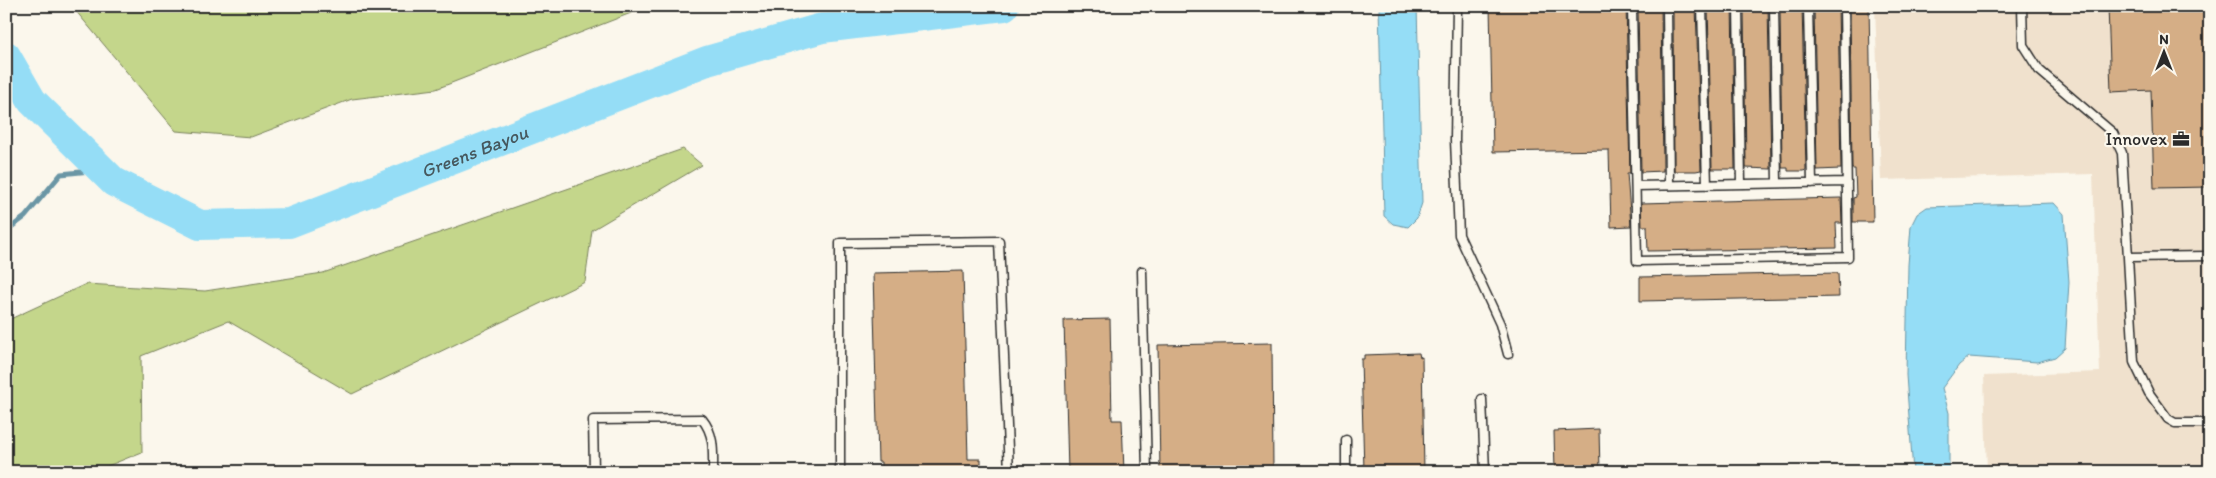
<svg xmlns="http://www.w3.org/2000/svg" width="2216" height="478" font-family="Itim,sans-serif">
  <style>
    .built { fill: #f0e1cd }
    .green { fill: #c4d68b; stroke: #78805b }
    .water { fill: #95ddf6; stroke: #6b96a5 }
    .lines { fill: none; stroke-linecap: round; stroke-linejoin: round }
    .stream { stroke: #6b96a5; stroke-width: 5 }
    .river { stroke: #95ddf6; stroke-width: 30 }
    .building { fill: #d5ae86; stroke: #2b2b2b }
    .lane-casing { stroke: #2b2b2b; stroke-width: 11 }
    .lane { stroke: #fbf7ec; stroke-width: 8 }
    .labels { text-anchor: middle; stroke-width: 4.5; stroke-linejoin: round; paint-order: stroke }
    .poi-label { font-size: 18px; fill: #2b2b2b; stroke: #fbf7ec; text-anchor: end }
    .water-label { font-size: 19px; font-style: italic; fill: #46585e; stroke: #fbf7ec }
  </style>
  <rect width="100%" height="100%" fill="#fbf7ec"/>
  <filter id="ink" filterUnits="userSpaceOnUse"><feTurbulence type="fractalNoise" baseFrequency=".02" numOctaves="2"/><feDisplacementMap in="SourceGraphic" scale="10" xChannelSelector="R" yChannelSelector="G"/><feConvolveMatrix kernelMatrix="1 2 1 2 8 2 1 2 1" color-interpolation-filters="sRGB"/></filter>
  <g filter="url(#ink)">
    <path class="built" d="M1875,6H2210V472H1987L1984,376L2100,372L2093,174L1881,180Z"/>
    <path class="green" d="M77,6H649L436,89L352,99L251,137L176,131L75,10Z
      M683,149L702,165L592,230L585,282L352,394L228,321L141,356L142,452L93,472H9L6,468V321L86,284L205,291L323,273Z"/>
    <path class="water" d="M1379,6H1417L1422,203L1417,218L1408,227L1393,224L1384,216Z
      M2054,203L2064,214L2069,282L2065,348L2055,357L2037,362L1969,357L1959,365L1942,388L1949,413V472H1913L1906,375L1908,265L1911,226L1917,214L1927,207Z"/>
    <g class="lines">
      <path class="stream" d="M6,231L25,217L61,174L100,170"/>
      <path class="river" id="s1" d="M6,56L32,101L114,182L200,225L289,223L707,61L822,28L1004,6"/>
    </g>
    <path class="building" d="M1490,6H1626L1630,173H1627L1631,226L1611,227L1609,150L1493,152Z
      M1638,6H1661L1663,171L1641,172Z
      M1673,6H1696L1701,170L1696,171H1674Z
      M1708,6H1732L1735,169H1712Z
      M1744,6H1768L1771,169L1746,168Z
      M1780,6H1802L1806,170L1803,171H1788V168H1782Z
      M1814,6H1838L1841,169L1817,170Z
      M1850,6H1869L1873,222H1853V198L1856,197L1855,169H1852Z
      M2108,6H2210V187L2154,188L2151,90L2111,92Z
      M1841,198L1842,223H1836L1837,248L1648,251L1647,226H1642L1641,203Z
      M963,271L968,459H981V472H881V462H878L873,273Z
      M1838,273L1839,297L1640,301V277Z
      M1110,319L1112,420H1122L1124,472H1068L1064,320Z
      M1272,343L1273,472H1160L1158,345Z
      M1419,353L1420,358L1422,357L1424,472L1364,471L1361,359H1364V355Z
      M1599,429L1600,472H1555L1554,431Z"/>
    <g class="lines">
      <g class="lane-casing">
        <path id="lane" d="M1457,6L1455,140L1459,235L1500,324L1508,354
          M1632,6L1637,261L1848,257L1844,6
          M1667,6L1669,185
          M1702,6L1707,185
          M1738,6L1741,184
          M1774,6L1777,183
          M1808,6L1812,183
          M2022,6L2023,45L2039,70L2113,133L2122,153L2134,362L2149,393L2168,419L2175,423H2210
          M1636,186L1847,182
          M2128,257L2210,256
          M1142,271L1147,472
          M1482,399L1485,472
          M1346,440V472
          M594,472L593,420L702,419C715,435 713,452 713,472
          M840,472V243L999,241L1009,472"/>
      </g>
      <use href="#lane" class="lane"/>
    </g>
  </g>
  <defs>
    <g id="office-bare" transform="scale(1.35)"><path d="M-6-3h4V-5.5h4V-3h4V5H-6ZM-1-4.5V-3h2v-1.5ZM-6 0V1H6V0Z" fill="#2b2b2b" stroke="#fbf7ec" stroke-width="2.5" paint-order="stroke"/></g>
  </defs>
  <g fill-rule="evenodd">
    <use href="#office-bare" x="2181" y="139"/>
  </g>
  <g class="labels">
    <g class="poi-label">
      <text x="2167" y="145">Innovex</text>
    </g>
    <g class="water-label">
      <text dy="7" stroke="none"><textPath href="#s1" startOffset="551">Greens Bayou</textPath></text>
    </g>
  </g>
  <rect width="2216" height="478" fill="none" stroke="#fbf7ec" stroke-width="25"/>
  <rect x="12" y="12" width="2191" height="453" fill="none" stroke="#2b2b2b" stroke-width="2" filter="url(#ink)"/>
  <g transform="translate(2164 52)" stroke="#fbf7ec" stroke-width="4" paint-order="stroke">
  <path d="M0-4L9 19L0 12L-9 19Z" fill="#2b2b2b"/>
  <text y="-8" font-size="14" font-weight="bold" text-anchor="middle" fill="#2b2b2b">N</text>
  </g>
</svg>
